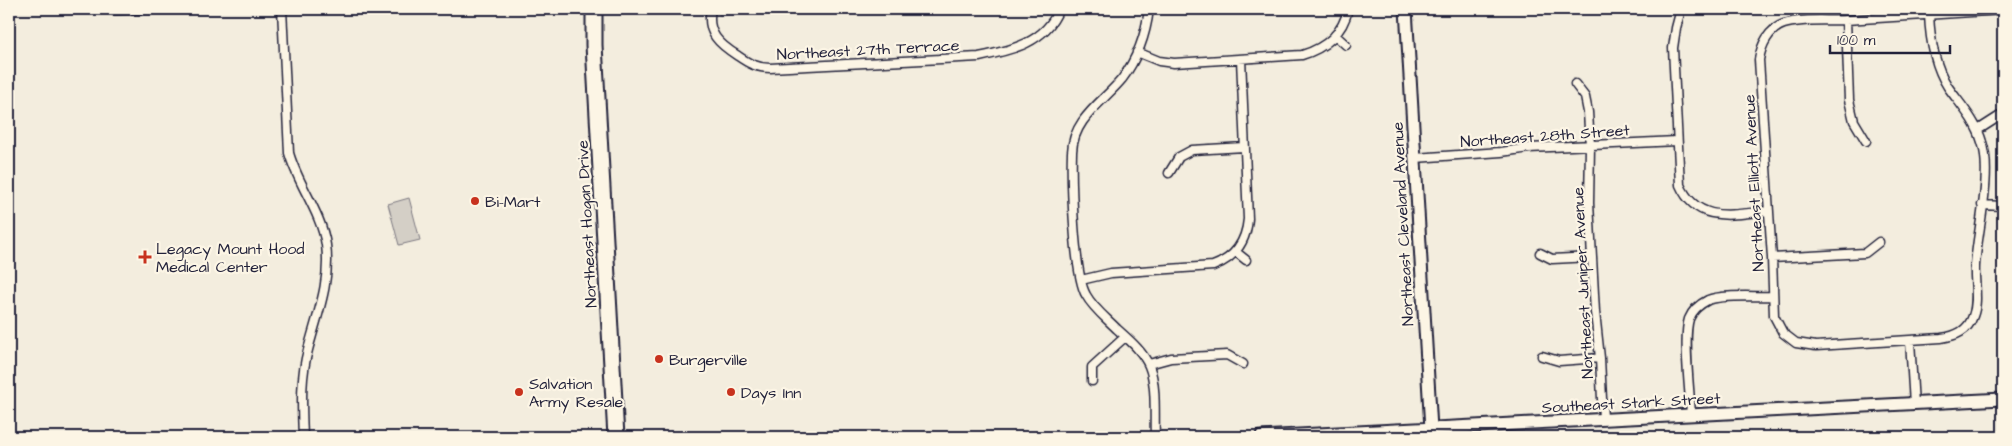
<svg xmlns="http://www.w3.org/2000/svg" width="2012" height="446" font-family="'Architects Daughter',sans-serif">
  <style>
    .green { fill: #d4cfc6; stroke: #7b7880 }
    .lines { fill: none; stroke-linecap: round; stroke-linejoin: round }
    .street-casing { stroke: #22223b; stroke-width: 11 }
    .secondary-casing { stroke: #22223b; stroke-width: 15 }
    .highway-casing { stroke: #22223b; stroke-width: 19 }
    .street { stroke: #fcf5e5; stroke-width: 8 }
    .secondary { stroke: #fcf5e5; stroke-width: 11 }
    .highway { stroke: #fcf5e5; stroke-width: 15 }
    .poi-dot { fill: #c8321e; stroke: #fcf5e5; stroke-width: 2 }
    .labels { text-anchor: middle; stroke-width: 4.5; stroke-linejoin: round; paint-order: stroke }
    .street-label { font-size: 16px; fill: #22223b; stroke: #fcf5e5 }
    .poi-label { font-size: 16px; fill: #22223b; stroke: #fcf5e5; text-anchor: start }
  </style>
  <rect width="100%" height="100%" fill="#f3edde"/>
  <filter id="ink" filterUnits="userSpaceOnUse"><feTurbulence type="fractalNoise" baseFrequency=".02" numOctaves="2"/><feDisplacementMap in="SourceGraphic" scale="10" xChannelSelector="R" yChannelSelector="G"/><feConvolveMatrix kernelMatrix="1 2 1 2 8 2 1 2 1" color-interpolation-filters="sRGB"/></filter>
  <g filter="url(#ink)">
    <path class="green" d="M720,9H843L719,15Z
      M409,198L420,240L399,245L388,204Z"/>
    <g class="lines">
      <g class="street-casing">
        <path id="street" d="M282,9L289,153C298,185 321,212 326,245C331,282 317,315 308,350C300,379 302,408 303,437
          M711,9C706,33 719,44 738,56C748,63 757,68 770,68L979,57C1012,50 1045,43 1059,9
          M1149,9C1146,34 1137,59 1122,79C1103,102 1073,119 1072,152C1071,179 1074,275 1086,295C1093,308 1106,318 1117,329C1128,339 1143,351 1149,366C1157,385 1154,416 1155,437
          M1681,9L1676,28L1673,48L1680,185C1698,225 1733,214 1769,211
          M115,10L155,9
          M1929,14C1930,40 1934,65 1948,87C1960,104 1976,121 1982,142C1993,173 1977,232 1975,266C1974,282 1979,301 1973,316C1968,331 1956,336 1941,338L1816,346L1796,343L1783,333L1774,316L1772,258L1759,60C1761,45 1769,29 1784,24C1803,18 1826,21 1846,20C1898,17 1951,13 2003,10
          M1846,20L1849,100L1854,121L1866,141
          M1335,35L1346,45
          M1137,52L1159,61L1174,63L1302,55C1325,48 1343,33 1348,9
          M1575,84L1585,97L1588,112L1590,146L1589,203L1595,312L1600,358L1603,420
          M1978,130L2003,114
          M1415,158L1501,152L1529,148L1677,141
          M1169,173L1179,157L1192,150L1244,147
          M1982,205L2003,206
          M1236,252L1246,260
          M1540,253L1552,259L1592,257
          M1772,258L1865,253L1879,242
          M1081,280L1111,273L1213,266C1235,258 1246,242 1248,219L1241,59
          M1910,341L1914,404
          M1542,356L1559,361L1600,358
          M1149,364L1171,358L1227,355L1243,364
          M1092,381V367L1125,337
          M1691,415C1690,393 1683,338 1689,319C1692,311 1700,304 1708,300C1722,294 1757,297 1773,296"/>
      </g>
      <g class="secondary-casing">
        <path id="secondary" d="M1406,9L1431,429
          M1261,437L2003,399"/>
      </g>
      <g class="highway-casing">
        <path id="highway" d="M594,9V45L616,437"/>
      </g>
      <use href="#street" class="street"/>
      <use href="#secondary" class="secondary"/>
      <use href="#highway" class="highway"/>
    </g>
  </g>
  <g class="poi-dot">
    <circle cx="475" cy="201" r="5"/>
    <path d="M142.5 249.5h5v5h5v5h-5v5h-5v-5h-5v-5h5z"/>
    <circle cx="659" cy="359" r="5"/>
    <circle cx="519" cy="392" r="5"/>
    <circle cx="731" cy="392" r="5"/>
  </g>
  <g class="labels">
    <g class="street-label">
      <text transform="translate(868 49) rotate(-3)" y="6">Northeast 27th Terrace</text>
      <text transform="translate(1545 135) rotate(-4)" y="6">Northeast 28th Street</text>
      <text transform="translate(1753 183) rotate(-93)" y="6">Northeast Elliott Avenue</text>
      <text transform="translate(586 224) rotate(-93)" y="6">Northeast Hogan Drive</text>
      <text transform="translate(1402 224) rotate(-93)" y="6">Northeast Cleveland Avenue</text>
      <text transform="translate(1582 283) rotate(-93)" y="6">Northeast Juniper Avenue</text>
      <text transform="translate(1631 402) rotate(-3)" y="6">Southeast Stark Street</text>
    </g>
    <g class="poi-label">
      <text x="485" y="207">Bi-Mart</text>
      <text x="156" y="254">Legacy Mount Hood<tspan x="156" dy="18">Medical Center</tspan></text>
      <text x="669" y="365">Burgerville</text>
      <text x="529" y="389">Salvation<tspan x="529" dy="18">Army Resale</tspan></text>
      <text x="741" y="398">Days Inn</text>
    </g>
  </g>
  <rect width="2012" height="446" fill="none" stroke="#fcf5e5" stroke-width="30"/>
  <rect x="15" y="15" width="1982" height="416" fill="none" stroke="#22223b" stroke-width="2" filter="url(#ink)"/>
  <path d="M1830 45v8h120v-8" fill="none" stroke="#22223b" stroke-width="2.5"/>
  <text x="1837" y="45" font-size="15" fill="#22223b" stroke="#fcf5e5" stroke-width="4" paint-order="stroke">100 m</text>
</svg>
